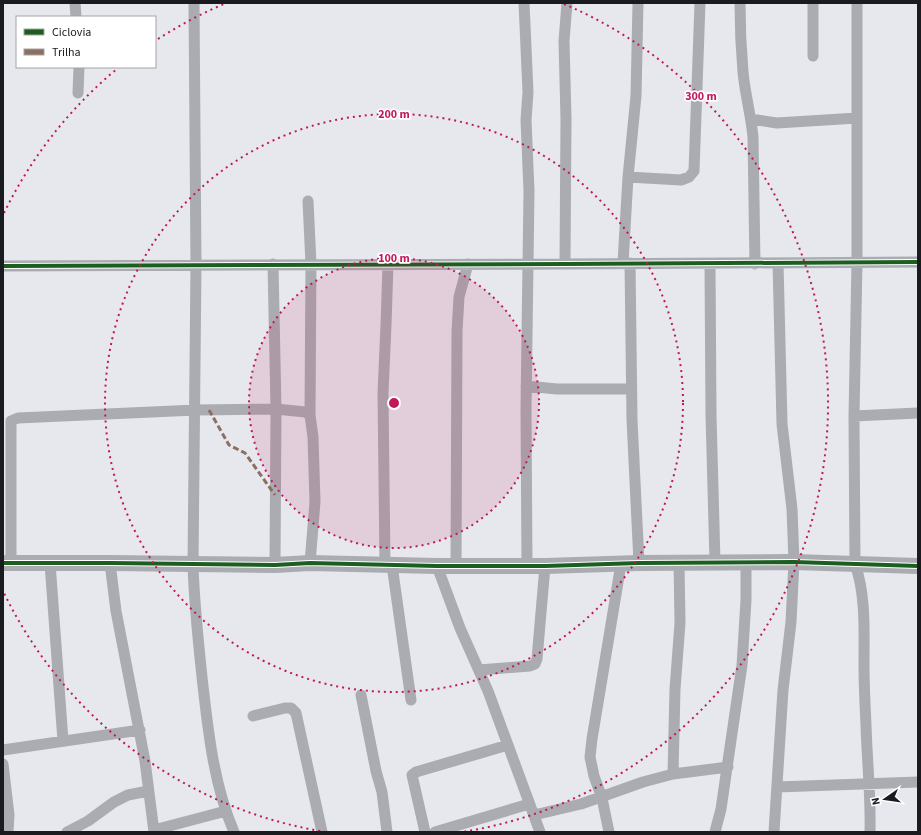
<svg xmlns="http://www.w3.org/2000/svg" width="921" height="835" font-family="'Source Sans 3',sans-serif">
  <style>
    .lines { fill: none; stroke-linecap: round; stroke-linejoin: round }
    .street { stroke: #aaacb2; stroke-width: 11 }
    .secondary { stroke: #aaacb2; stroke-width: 16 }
    .quiet { stroke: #8d6e63; stroke-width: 3; stroke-dasharray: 6 3; stroke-linecap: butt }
    .cycleway-casing { stroke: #fff; stroke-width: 6 }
    .cycleway { stroke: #1b5e20; stroke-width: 4 }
    .ring { fill: none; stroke: #c2185b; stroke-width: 2; stroke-dasharray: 2 4 }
    .centre { fill: #c2185b; stroke: #fff; stroke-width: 2 }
    .ring-label { font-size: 12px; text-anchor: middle; font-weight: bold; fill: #c2185b; stroke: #fff; stroke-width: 3.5; stroke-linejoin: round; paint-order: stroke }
  </style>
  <rect width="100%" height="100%" fill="#e6e8ed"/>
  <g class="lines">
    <path class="street" d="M75,3L76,17
      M194,3L196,265L193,564C194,602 198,639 202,677C208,729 213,783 234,832
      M524,3L528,92L526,120L529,191L526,409L527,566
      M740,3C740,26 741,49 743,72C745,94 751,115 753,137L755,264
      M813,3V56
      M857,3V262L854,416L855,564C866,595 864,631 864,664C864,684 865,705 866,725C867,761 871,796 870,832
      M78,93L79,67
      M751,119L777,123L857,118
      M628,177L681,180L689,177L694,171L700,3
      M308,201L311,264L310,415
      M623,263L628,177L636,96L638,3
      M630,263L632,420L639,563
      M273,264L276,409L275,565
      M565,264L566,119L564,41L567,3
      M710,264L711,415L715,562
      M3,266L565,264L918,262
      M526,386L557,389H631
      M854,416L918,413
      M11,563V421L18,418L196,410L276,409L305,412L310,415L313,437L315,502L310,563
      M50,563L63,741
      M110,563L116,611L145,761L154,832
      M385,565L383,393L386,325L388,264
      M392,565L411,700
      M437,566L460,628L488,691L540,832
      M456,566L457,331L459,297L468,264
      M479,670L530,666L535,664L537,659L545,566
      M361,695L376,771L382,792L387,832
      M253,716L285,708H291L296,713L322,832
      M3,750L140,730
      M3,764L9,815L8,832
      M673,774L675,689L680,623L679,563
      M777,787L918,782
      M534,815L581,804L643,782L673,774L728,767
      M154,830L226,811
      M67,832L88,821L114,802L128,795L148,791
      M425,832L412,775L416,772L508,745
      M435,832L529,804
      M609,832L602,798L594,776L590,757L592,739L621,564
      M715,832L721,809L742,665L746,600V562
      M774,832L783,690L791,622L794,562L792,509L782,424L778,263"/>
    <path class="secondary" d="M3,563H110L275,565L310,563L437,566H545L639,563L794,562L918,566"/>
    <path class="quiet" d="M209,410L229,445L245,453L275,495"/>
    <g class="cycleway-casing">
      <path id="cycleway" d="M3,266L565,264L918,262
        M3,563H110L275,565L310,563L437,566H545L639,563L794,562L918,566"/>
    </g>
    <use href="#cycleway" class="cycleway"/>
  </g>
  <circle cx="394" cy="403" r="145" fill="#c2185b" fill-opacity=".12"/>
  <g class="ring">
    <circle cx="394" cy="403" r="145"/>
    <circle cx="394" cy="403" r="289"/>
    <path d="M326 832A434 434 0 0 1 4 593M4 213A434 434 0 0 1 118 68M158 39A434 434 0 0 1 224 4M564 4A434 434 0 0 1 462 832"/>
  </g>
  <circle cx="394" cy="403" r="6" class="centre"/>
  <g class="ring-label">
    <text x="701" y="100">300 m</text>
    <text x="394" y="118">200 m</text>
    <text x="394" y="262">100 m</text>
  </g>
  <rect width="921" height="835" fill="none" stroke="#1a1b1f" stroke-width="8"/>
  <rect x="16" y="16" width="140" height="52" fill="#ffffff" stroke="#a3a4a5"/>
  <rect x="24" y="29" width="20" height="6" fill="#1b5e20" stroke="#a3a4a5"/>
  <text x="52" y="36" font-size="12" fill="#1a1b1f">Ciclovia</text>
  <rect x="24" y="49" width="20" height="6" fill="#8d6e63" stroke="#a3a4a5"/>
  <text x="52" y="56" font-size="12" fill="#1a1b1f">Trilha</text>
  <g transform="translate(885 799) rotate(257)" stroke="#ffffff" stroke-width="3" paint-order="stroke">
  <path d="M0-3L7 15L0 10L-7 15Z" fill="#1a1b1f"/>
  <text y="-6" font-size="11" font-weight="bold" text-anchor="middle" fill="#1a1b1f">N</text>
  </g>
</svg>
